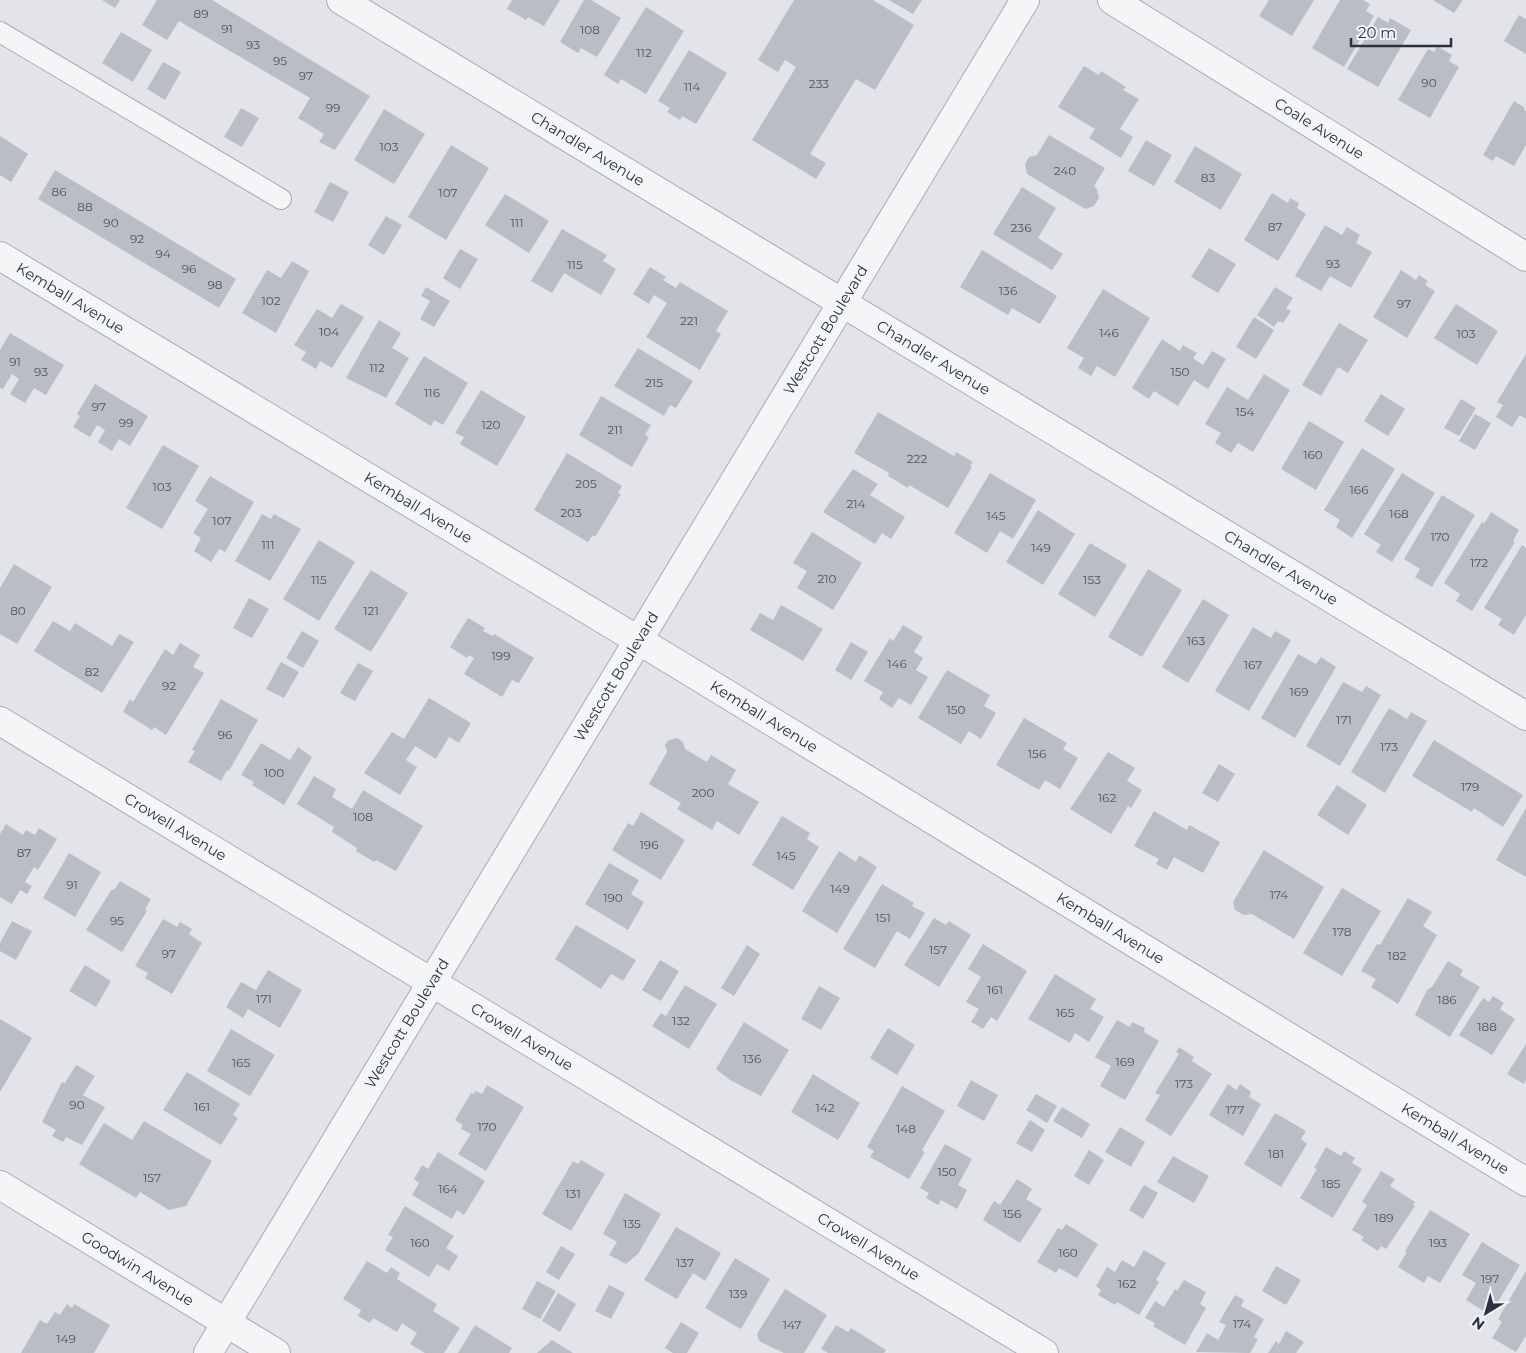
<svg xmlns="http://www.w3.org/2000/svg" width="1526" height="1353" font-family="Montserrat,sans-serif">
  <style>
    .building { fill: #b9bdc5 }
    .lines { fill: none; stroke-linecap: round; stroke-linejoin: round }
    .lane-casing { stroke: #a7abb3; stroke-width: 22 }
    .street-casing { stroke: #a7abb3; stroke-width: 30 }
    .lane { stroke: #f4f5f7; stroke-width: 20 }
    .street { stroke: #f4f5f7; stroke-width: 28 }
    .labels { text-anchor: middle; stroke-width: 4; stroke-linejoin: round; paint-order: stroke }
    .number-label { font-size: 12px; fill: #4e5560 }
    .street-label { font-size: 15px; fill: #2b323f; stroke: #f1f3f6 }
  </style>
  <rect width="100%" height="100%" fill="#e2e4e9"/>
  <path class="building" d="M102,0H120L115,8Z
    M157,0H212L370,96L335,150L319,142L324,134L298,118L310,98L179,21L167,40L142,25Z
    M512,0H560L544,26L528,17L526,20L507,9Z
    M584,0H591L621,18L597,57L581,48L578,53L560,42Z
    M794,0H873L914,25L875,90L856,79L810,154L826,163L816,179L752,140L796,67L785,60L778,72L758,60Z
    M889,0H922L913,14Z
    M1269,0H1314L1292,36L1259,16Z
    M1340,0H1363L1370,4L1366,11L1374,16L1344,67L1312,48Z
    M1433,0H1463L1454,13Z
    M646,7L684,31L646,94L621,79L618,84L604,75Z
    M1519,15L1526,19V54L1504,41Z
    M1378,17L1388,23L1390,18L1411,30L1378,87L1347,69Z
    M121,32L152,50L133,82L102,63Z
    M1437,46L1452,55L1449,61L1459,67L1430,118L1398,100L1428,49L1434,52Z
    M689,50L727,73L696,124L682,116L680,120L667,112L670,108L658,101Z
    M163,62L181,72L165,100L147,89Z
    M1084,66L1099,75L1101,71L1126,87L1123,90L1139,99L1120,129L1133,137L1121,158L1089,138L1095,129L1058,107Z
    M1514,101L1525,108L1524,110L1526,111V145L1514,166L1496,156L1493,161L1483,155Z
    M241,108L259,118L242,147L224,137Z
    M384,109L425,134L394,184L354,160Z
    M1049,135L1105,168L1094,186L1097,189L1099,198L1094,206L1085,209L1027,174L1025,164L1029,157L1037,155Z
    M0,136L28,154L11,182L0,175Z
    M1146,140L1172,155L1154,186L1128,171Z
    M451,145L489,168L446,240L408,217Z
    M1195,146L1242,174L1221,210L1174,182Z
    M55,170L236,279L219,308L38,199Z
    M330,182L349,192L333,222L314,212Z
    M1022,187L1056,208L1038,238L1063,254L1052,270L993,234Z
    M1272,193L1288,203L1290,198L1299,203L1297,208L1306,214L1278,261L1244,240Z
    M505,194L549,221L529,253L485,225Z
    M386,216L402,225L384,255L368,245Z
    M1325,225L1342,235L1347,227L1360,235L1356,243L1372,252L1351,288L1330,276L1321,291L1295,276Z
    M562,229L607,255L603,261L616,269L601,295L564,273L552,293L531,281Z
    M1209,248L1236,264L1218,293L1191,277Z
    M460,249L478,259L460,289L443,278Z
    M982,250L1057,296L1040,324L1012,308L1008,315L960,287Z
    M292,261L309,271L276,333L242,313L267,270L281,278Z
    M650,267L666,277L663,280L676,288L680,282L728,311L716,331L721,334L700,370L646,337L667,303L654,295L649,304L633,294Z
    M1401,270L1416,280L1419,275L1428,281L1425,285L1435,291L1407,338L1373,317Z
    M426,287L450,301L434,327L420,319L430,301L421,296Z
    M1275,287L1293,298L1286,309L1291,311L1283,323L1278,321L1274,327L1257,315Z
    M1103,289L1150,318L1115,377L1097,366L1091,376L1078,368L1084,358L1067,348Z
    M341,304L364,317L332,368L320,361L316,369L301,360L306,352L294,345L317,309L332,318Z
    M1456,304L1498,331L1477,365L1434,338Z
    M1254,317L1274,330L1256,359L1236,347Z
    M379,320L401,333L392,348L409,358L386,398L346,378Z
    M1339,323L1368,340L1348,373L1338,367L1321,396L1302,385Z
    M10,333L64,365L46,395L34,388L25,403L10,394L19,379L12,374L3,389L0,388V350Z
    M1162,339L1180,351L1183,345L1197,353L1193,358L1203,365L1212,351L1226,359L1208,389L1194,380L1178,406L1154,391L1149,399L1132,388Z
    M638,348L693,381L676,408L670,405L664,416L614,386Z
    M1526,354V419L1520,415L1512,427L1496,417L1503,405L1497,402Z
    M424,356L468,383L443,425L434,420L431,426L395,404Z
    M1264,374L1290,390L1253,452L1238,443L1231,453L1215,443L1221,433L1205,424L1227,387L1248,400Z
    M95,384L148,416L130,446L119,439L112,451L98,442L105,430L97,425L90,437L73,427L80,416L77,414Z
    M481,390L526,417L497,466L460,444L464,437L455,433Z
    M1381,394L1405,409L1388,436L1364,421Z
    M601,396L651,425L645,435L649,437L632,467L579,435Z
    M1461,399L1476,408L1459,436L1444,428Z
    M878,412L954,456L956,452L973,462L970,466L972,467L948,508L909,485L908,488L888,476L889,473L854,453Z
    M1475,414L1491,423L1475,450L1459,441Z
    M1309,421L1344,442L1316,490L1281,469Z
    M163,445L199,466L162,529L126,508Z
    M1362,448L1395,469L1352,538L1336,527L1340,520L1324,510Z
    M567,453L622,486L618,493L621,494L595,537L593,535L588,542L534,510Z
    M853,469L878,484L870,495L905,517L891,539L882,533L875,544L823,512Z
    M990,473L1036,500L1013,539L1000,531L987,553L954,533Z
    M1402,473L1435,493L1392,562L1376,552L1381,545L1364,534Z
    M210,476L254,502L225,552L219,549L211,562L194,551L201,538L193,533L208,509L195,501Z
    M1442,495L1475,515L1432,587L1415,577L1420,569L1404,559Z
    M1038,510L1075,534L1043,585L1006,562Z
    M1491,512L1519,530L1513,541L1515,542L1472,611L1456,601L1460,594L1444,583L1482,522L1484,524Z
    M262,514L271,519L274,514L301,529L270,581L235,561Z
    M812,532L862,563L833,610L797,588L807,571L793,563Z
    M319,540L355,562L319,621L283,599Z
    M1090,543L1127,565L1095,617L1058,594Z
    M1522,545L1526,548V615L1514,635L1498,625L1502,619L1484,608Z
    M14,564L52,587L17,644L0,634V588Z
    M1148,569L1182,590L1142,657L1108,637Z
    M371,570L408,593L371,652L334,629Z
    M249,598L269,609L252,638L233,628Z
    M1203,599L1229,615L1188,683L1162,667Z
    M781,605L823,629L803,661L750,630L760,613L773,620Z
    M468,618L485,628L483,631L493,636L494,634L534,658L519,683L512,680L502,697L464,674L474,658L469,655L467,658L450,647Z
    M53,621L70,631L75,623L112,646L119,634L134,642L102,693L34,651Z
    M903,625L923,637L914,652L923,658L916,670L928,677L911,705L899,698L892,708L879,699L883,692L864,681L890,638L893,641Z
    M1253,627L1271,638L1275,631L1291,640L1249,711L1215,691Z
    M302,631L319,641L303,668L286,658Z
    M851,642L868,652L851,680L835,670Z
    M180,643L200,655L193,667L204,673L166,735L154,727L152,730L123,712L130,699L133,702L165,649L173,655Z
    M1298,654L1316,664L1321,657L1336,667L1295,738L1261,718Z
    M281,662L299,672L284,698L266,689Z
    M358,663L373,671L355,701L340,693Z
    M947,670L990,695L984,706L996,713L981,739L969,731L961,744L918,718Z
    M1343,682L1362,692L1366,686L1381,695L1340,766L1306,746Z
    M429,698L471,723L459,743L449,737L436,759L415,746L406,760L417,767L400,795L364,773L392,732L404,739Z
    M221,699L258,720L229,771L227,770L221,781L188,762L195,751L192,750Z
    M1389,708L1407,719L1411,712L1427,721L1385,793L1351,772Z
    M1024,718L1067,743L1063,749L1078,758L1060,789L1045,780L1039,790L996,765Z
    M677,738L683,742L685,749L707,762L711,755L736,770L728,784L759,802L739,835L717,821L712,830L677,809L681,803L649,784L667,752L665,745L669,740Z
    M1434,740L1523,795L1503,827L1474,808L1472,812L1412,776Z
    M261,743L290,760L298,747L312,757L284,805L252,785L254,782L241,775Z
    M1108,752L1135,768L1127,781L1142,790L1131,808L1128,806L1111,834L1070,809Z
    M1219,764L1235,774L1218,802L1202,793Z
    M314,776L336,789L332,797L352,809L363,790L423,826L396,871L376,860L374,862L356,851L357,848L332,832L334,827L297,804Z
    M1337,785L1367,805L1348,835L1317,815Z
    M1526,808V877L1496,860Z
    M1154,811L1187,830L1189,825L1220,842L1203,873L1174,857L1167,870L1156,864L1159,859L1134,846Z
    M641,812L685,840L661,880L612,850L628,823L633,826Z
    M782,816L810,833L807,839L819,847L793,890L752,865Z
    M6,824L23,835L26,830L35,835L39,828L57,839L38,870L34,867L25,882L32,886L27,894L20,890L12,904L0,897V834Z
    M1264,850L1324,887L1294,939L1252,914L1244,915L1235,910L1233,902Z
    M839,851L856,862L859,855L877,867L837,933L802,911Z
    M69,853L101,872L75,917L43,898Z
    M609,863L639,880L631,894L644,902L628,930L585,904Z
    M120,881L151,899L145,909L147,911L122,952L86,930L112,889L114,890Z
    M882,884L914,903L912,906L925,913L910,939L897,931L875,968L843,949Z
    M1342,888L1381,911L1342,976L1303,953Z
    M1408,898L1432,912L1423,926L1437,935L1398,1004L1371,987L1376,979L1361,971L1377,944L1380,945Z
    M934,918L946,925L949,921L971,935L939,987L904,965Z
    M163,919L177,927L180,922L192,929L189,934L202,943L172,994L145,978L148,973L135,966Z
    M12,921L32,931L16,960L0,951V943Z
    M576,925L636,960L623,981L611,974L601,989L555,959Z
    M983,944L1027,971L997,1021L991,1017L983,1029L971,1022L979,1009L966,1002L981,977L968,969Z
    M747,945L760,954L734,996L721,988Z
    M660,960L679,971L661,1001L642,990Z
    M1448,961L1463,970L1460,975L1480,987L1450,1037L1415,1015L1427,990L1432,987Z
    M85,965L111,981L96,1007L69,991Z
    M268,970L302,990L280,1028L248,1009L243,1018L226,1007L241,982L256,990Z
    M1055,974L1096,999L1090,1009L1104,1017L1089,1042L1075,1033L1070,1043L1028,1019Z
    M685,985L717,1004L689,1049L652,1026L661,1013L666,1016Z
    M819,986L840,998L821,1030L801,1019Z
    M1493,996L1504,1003L1500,1009L1515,1019L1492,1055L1459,1035L1483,998L1489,1002Z
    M0,1019L32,1038L0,1092Z
    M1117,1020L1130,1027L1132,1022L1145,1028L1144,1032L1159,1041L1125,1100L1100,1086L1111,1066L1095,1057Z
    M744,1022L789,1050L761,1096L730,1080L716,1069Z
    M888,1028L915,1045L897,1075L870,1058Z
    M231,1029L275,1055L250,1096L207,1071Z
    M1526,1044V1080L1524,1084L1507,1074Z
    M1179,1047L1194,1057L1192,1061L1212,1074L1171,1136L1145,1120L1160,1095L1155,1093L1179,1054L1176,1052Z
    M76,1065L95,1076L83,1095L105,1107L82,1145L66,1137L63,1142L52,1136L56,1130L42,1122L62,1082L65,1083Z
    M187,1072L240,1104L233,1115L238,1118L221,1145L163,1110Z
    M813,1074L860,1103L838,1140L791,1112Z
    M971,1080L998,1095L984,1121L957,1106Z
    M1228,1084L1236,1090L1240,1084L1251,1092L1249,1097L1261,1104L1243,1136L1209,1115Z
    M487,1085L524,1107L486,1171L458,1154L471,1134L461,1129L463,1125L455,1120L471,1093L473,1094L476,1091L482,1094Z
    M902,1086L945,1111L922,1150L925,1152L909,1179L870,1157L874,1151L867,1147Z
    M1036,1094L1057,1106L1047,1123L1026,1110Z
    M1062,1107L1090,1124L1082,1138L1053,1121Z
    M1275,1113L1306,1131L1301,1139L1307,1144L1281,1187L1244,1164Z
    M1030,1120L1045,1130L1032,1152L1016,1143Z
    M144,1121L212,1161L186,1206L169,1210L140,1192L136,1198L79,1164L104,1123L132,1140Z
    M1120,1127L1145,1142L1131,1167L1105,1152Z
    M945,1144L972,1159L958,1185L967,1190L957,1209L941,1200L938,1205L926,1198L929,1193L920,1188Z
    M1326,1147L1341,1156L1344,1151L1355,1158L1352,1163L1362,1169L1333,1218L1300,1198L1317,1169L1314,1168Z
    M1089,1150L1104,1160L1089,1185L1074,1176Z
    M438,1152L485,1181L464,1215L457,1210L452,1219L412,1195L419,1183L414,1179L422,1165L428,1169Z
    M1173,1156L1209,1176L1194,1203L1157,1182Z
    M581,1160L605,1174L571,1231L542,1214L573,1161L578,1164Z
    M1381,1171L1395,1179L1390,1186L1415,1202L1413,1205L1415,1206L1386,1249L1381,1246L1378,1251L1361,1240L1364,1237L1352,1230L1367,1205L1362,1202Z
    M1017,1179L1032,1189L1026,1199L1042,1209L1020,1243L983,1220L994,1201L1000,1205Z
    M1144,1185L1158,1193L1143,1219L1129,1210Z
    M625,1193L661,1214L638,1254L626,1264L609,1255L617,1242L603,1234Z
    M405,1206L454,1236L446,1248L458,1256L449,1271L437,1264L429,1277L385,1250L393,1237L388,1235Z
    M1430,1210L1470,1234L1440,1283L1428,1276L1424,1283L1398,1267L1407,1252L1405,1251Z
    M1066,1224L1098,1244L1077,1278L1059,1268L1056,1273L1037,1262L1058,1228L1062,1230Z
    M676,1227L721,1253L705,1281L693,1273L677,1299L644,1280Z
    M1482,1242L1520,1265L1490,1315L1466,1300L1476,1283L1462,1275Z
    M561,1246L575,1254L559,1280L546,1272Z
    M1144,1250L1166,1263L1156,1280L1159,1282L1139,1315L1117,1302L1115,1305L1098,1295L1101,1290L1096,1286L1107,1267L1115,1272L1122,1260L1134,1267Z
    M735,1258L770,1279L741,1329L705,1308Z
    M367,1261L387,1273L391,1267L400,1273L397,1279L437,1304L433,1311L460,1328L444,1353H425L410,1344L417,1333L402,1323L397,1332L373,1318L370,1323L358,1316L361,1310L343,1299Z
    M1276,1266L1301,1280L1286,1305L1262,1291Z
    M1526,1271V1336L1516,1352L1492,1338L1502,1322L1498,1319Z
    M1184,1280L1206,1292L1200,1304L1206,1308L1185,1345L1153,1326L1155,1323L1145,1318L1155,1301L1164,1307L1175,1289L1177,1291Z
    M537,1281L556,1291L540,1319L522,1309Z
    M609,1285L625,1293L611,1319L595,1311Z
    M785,1289L827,1315L804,1353H784L759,1341L757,1334Z
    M558,1293L576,1304L560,1332L542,1321Z
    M1235,1295L1244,1300L1241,1306L1264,1319L1254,1337L1258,1339L1250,1353L1196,1352L1207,1333L1218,1340L1226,1325L1219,1322Z
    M67,1304L72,1308L74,1304L110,1325L94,1353H21L40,1320L47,1324L55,1312L60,1315Z
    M681,1322L699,1333L687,1353H673L665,1348Z
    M475,1325L512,1348L509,1353H458Z
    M836,1325L848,1332L851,1328L886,1350L884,1353H828L821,1349Z
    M1286,1331L1304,1342L1296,1353H1268L1276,1341L1279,1344Z
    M552,1340L573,1353H537Z"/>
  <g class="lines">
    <g class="lane-casing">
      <path id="lane" d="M0,32L281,199"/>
    </g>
    <g class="street-casing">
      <g id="street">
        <path id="s1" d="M341,0L1526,716"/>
        <path id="s2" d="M1112,0L1526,257"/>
        <path id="s3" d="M0,256L676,663L1526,1182"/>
        <path id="s4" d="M0,721L1044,1353"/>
        <path id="s5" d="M0,1185L276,1353"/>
        <path id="s6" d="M208,1353L1025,0"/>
      </g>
    </g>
    <use href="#lane" class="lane"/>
    <use href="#street" class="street"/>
  </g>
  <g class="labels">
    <g class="number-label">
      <text x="201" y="18">89</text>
      <text x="227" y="33">91</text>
      <text x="590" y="34">108</text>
      <text x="253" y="49">93</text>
      <text x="644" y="57">112</text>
      <text x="280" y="65">95</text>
      <text x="306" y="80">97</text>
      <text x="1429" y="87">90</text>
      <text x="819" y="88">233</text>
      <text x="692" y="91">114</text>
      <text x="333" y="112">99</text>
      <text x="389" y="151">103</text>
      <text x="1065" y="175">240</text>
      <text x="1208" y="182">83</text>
      <text x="59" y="196">86</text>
      <text x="448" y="197">107</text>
      <text x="85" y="211">88</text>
      <text x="111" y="227">90</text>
      <text x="517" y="227">111</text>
      <text x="1275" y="231">87</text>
      <text x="1021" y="232">236</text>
      <text x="137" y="243">92</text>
      <text x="163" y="258">94</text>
      <text x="1333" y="268">93</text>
      <text x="575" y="269">115</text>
      <text x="189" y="273">96</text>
      <text x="215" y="289">98</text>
      <text x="1008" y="295">136</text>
      <text x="271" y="305">102</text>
      <text x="1404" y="308">97</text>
      <text x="689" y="325">221</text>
      <text x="329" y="336">104</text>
      <text x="1109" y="337">146</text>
      <text x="1466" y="338">103</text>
      <text x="15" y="366">91</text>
      <text x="377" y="372">112</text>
      <text x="41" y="376">93</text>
      <text x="1180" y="376">150</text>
      <text x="654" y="387">215</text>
      <text x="432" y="397">116</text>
      <text x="99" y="411">97</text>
      <text x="1245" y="416">154</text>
      <text x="126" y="427">99</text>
      <text x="491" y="429">120</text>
      <text x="615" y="434">211</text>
      <text x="1313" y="459">160</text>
      <text x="917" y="463">222</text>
      <text x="586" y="488">205</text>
      <text x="162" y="491">103</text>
      <text x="1359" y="494">166</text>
      <text x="856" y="508">214</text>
      <text x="571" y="517">203</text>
      <text x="1399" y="518">168</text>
      <text x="996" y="520">145</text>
      <text x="222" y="525">107</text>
      <text x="1440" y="541">170</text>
      <text x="268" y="549">111</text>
      <text x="1041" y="552">149</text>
      <text x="1479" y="567">172</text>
      <text x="827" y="583">210</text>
      <text x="319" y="584">115</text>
      <text x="1092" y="584">153</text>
      <text x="18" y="615">80</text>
      <text x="371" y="615">121</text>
      <text x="1196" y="645">163</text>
      <text x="501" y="660">199</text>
      <text x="897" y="668">146</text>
      <text x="1253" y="669">167</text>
      <text x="92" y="676">82</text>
      <text x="169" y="690">92</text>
      <text x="1299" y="696">169</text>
      <text x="956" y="714">150</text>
      <text x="1344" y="724">171</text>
      <text x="225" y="739">96</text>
      <text x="1389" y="751">173</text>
      <text x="1037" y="758">156</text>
      <text x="274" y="777">100</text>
      <text x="1470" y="791">179</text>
      <text x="703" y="797">200</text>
      <text x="1107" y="802">162</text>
      <text x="363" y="821">108</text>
      <text x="649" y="849">196</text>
      <text x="24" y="857">87</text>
      <text x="786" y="860">145</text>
      <text x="72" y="889">91</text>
      <text x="840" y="893">149</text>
      <text x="1279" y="899">174</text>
      <text x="613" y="902">190</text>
      <text x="883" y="922">151</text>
      <text x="117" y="925">95</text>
      <text x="1342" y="936">178</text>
      <text x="938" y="954">157</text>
      <text x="169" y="958">97</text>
      <text x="1397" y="960">182</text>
      <text x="995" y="994">161</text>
      <text x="264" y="1003">171</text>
      <text x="1447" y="1004">186</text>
      <text x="1065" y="1017">165</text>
      <text x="681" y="1025">132</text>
      <text x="1487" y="1031">188</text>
      <text x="752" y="1063">136</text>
      <text x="1125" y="1066">169</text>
      <text x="241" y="1067">165</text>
      <text x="1184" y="1088">173</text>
      <text x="77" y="1109">90</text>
      <text x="202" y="1111">161</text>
      <text x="825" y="1112">142</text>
      <text x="1235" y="1114">177</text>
      <text x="487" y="1131">170</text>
      <text x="906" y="1133">148</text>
      <text x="1276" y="1158">181</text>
      <text x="947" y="1176">150</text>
      <text x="152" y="1182">157</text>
      <text x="1331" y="1188">185</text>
      <text x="448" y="1193">164</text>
      <text x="573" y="1198">131</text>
      <text x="1012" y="1218">156</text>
      <text x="1384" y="1222">189</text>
      <text x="632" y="1228">135</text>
      <text x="420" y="1247">160</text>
      <text x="1438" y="1247">193</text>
      <text x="1068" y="1257">160</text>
      <text x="685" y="1267">137</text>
      <text x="1490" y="1283">197</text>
      <text x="1127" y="1288">162</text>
      <text x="738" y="1298">139</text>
      <text x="1242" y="1328">174</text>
      <text x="792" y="1329">147</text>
      <text x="66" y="1343">149</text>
    </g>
    <g class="street-label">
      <text dy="5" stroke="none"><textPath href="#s2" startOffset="244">Coale Avenue</textPath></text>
      <text dy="5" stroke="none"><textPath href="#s1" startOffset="288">Chandler Avenue</textPath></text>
      <text dy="5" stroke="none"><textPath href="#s3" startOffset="82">Kemball Avenue</textPath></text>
      <text dy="5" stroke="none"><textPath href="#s6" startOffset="1195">Westcott Boulevard</textPath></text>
      <text dy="5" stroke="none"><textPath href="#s1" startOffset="692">Chandler Avenue</textPath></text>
      <text dy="5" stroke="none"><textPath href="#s3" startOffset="488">Kemball Avenue</textPath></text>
      <text dy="5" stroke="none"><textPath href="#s1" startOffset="1098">Chandler Avenue</textPath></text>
      <text dy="5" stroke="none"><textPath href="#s6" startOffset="790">Westcott Boulevard</textPath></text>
      <text dy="5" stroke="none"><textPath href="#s3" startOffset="892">Kemball Avenue</textPath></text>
      <text dy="5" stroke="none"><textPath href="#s4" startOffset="205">Crowell Avenue</textPath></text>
      <text dy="5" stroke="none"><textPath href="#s3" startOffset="1298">Kemball Avenue</textPath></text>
      <text dy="5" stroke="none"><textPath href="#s6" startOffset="385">Westcott Boulevard</textPath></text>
      <text dy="5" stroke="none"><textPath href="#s4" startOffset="610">Crowell Avenue</textPath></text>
      <text dy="5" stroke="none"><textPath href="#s3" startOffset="1702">Kemball Avenue</textPath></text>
      <text dy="5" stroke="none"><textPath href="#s4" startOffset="1015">Crowell Avenue</textPath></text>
      <text dy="5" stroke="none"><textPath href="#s5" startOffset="161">Goodwin Avenue</textPath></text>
    </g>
  </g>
  <g transform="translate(1486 1313) rotate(217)" stroke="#f1f3f6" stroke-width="4" paint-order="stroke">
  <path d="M0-4L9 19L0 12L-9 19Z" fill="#2b323f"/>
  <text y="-8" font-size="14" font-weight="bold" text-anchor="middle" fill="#2b323f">N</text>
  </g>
  <path d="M1351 38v8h100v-8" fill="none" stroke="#2b323f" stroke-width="2.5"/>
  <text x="1358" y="38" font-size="15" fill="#2b323f" stroke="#f1f3f6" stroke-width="4" paint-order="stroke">20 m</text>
</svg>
